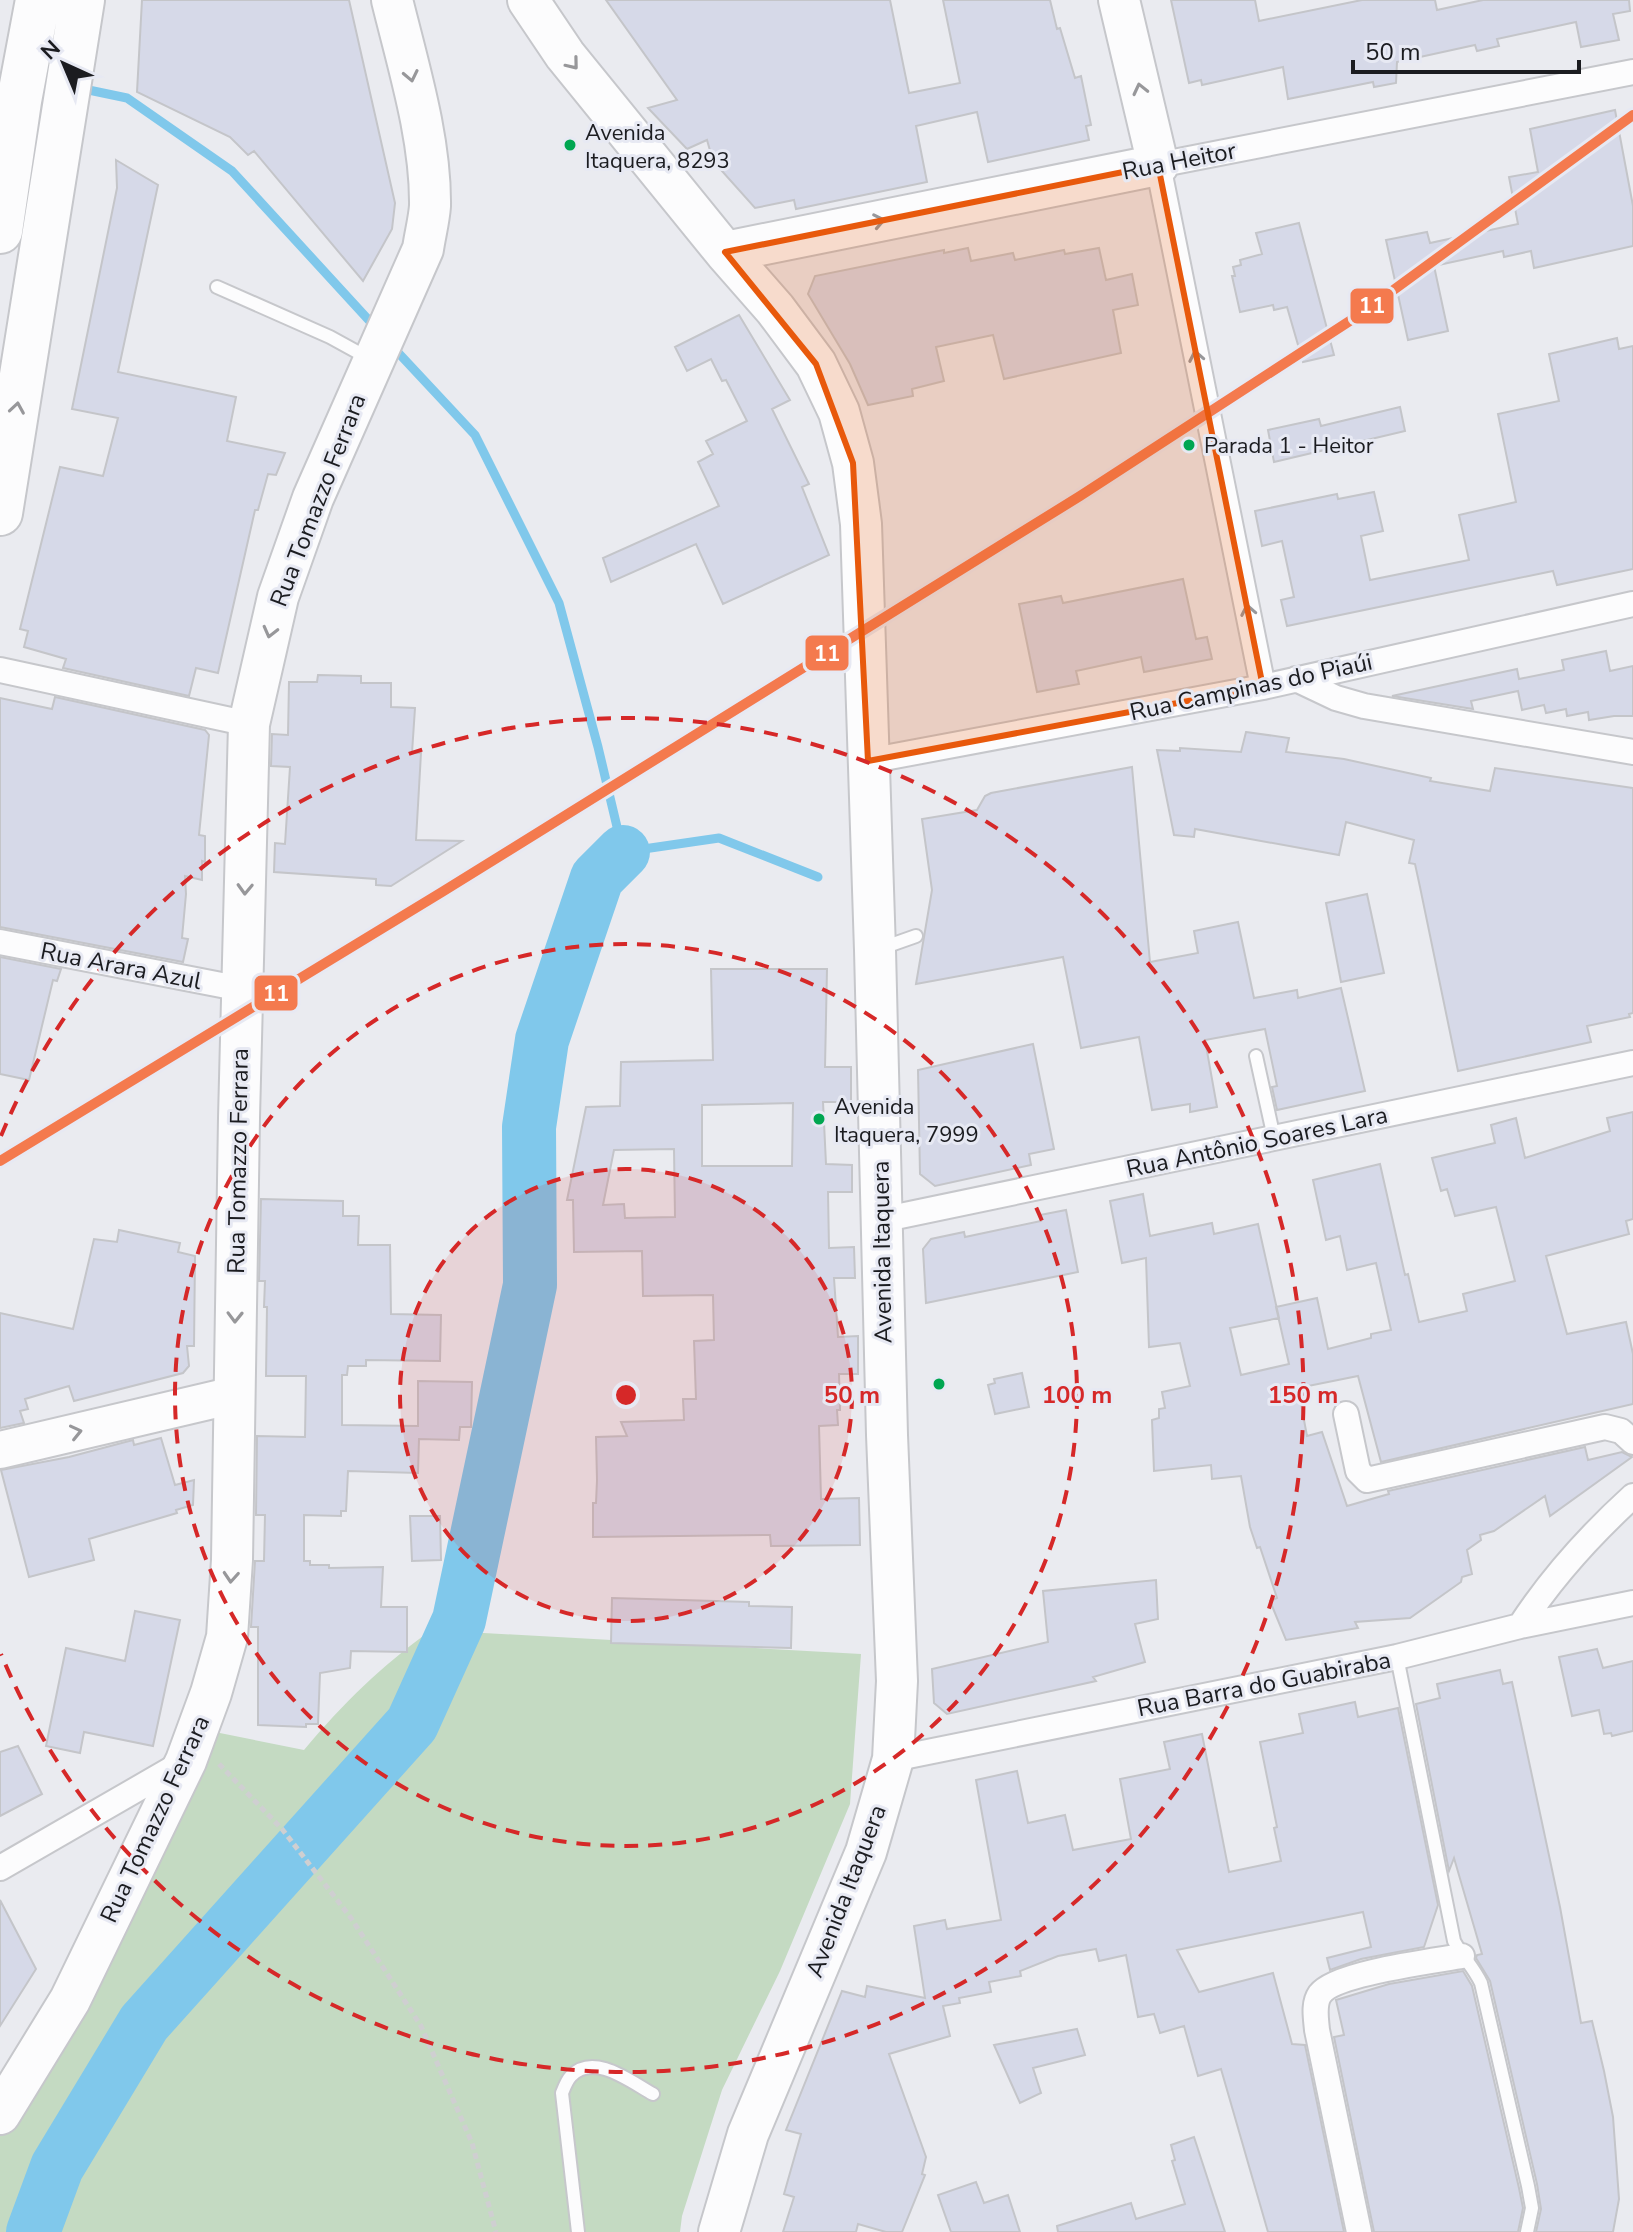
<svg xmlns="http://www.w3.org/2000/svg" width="1633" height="2232" font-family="'Nunito Sans',sans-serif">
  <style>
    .green { fill: #c4dac2 }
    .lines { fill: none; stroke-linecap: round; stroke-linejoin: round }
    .stream { stroke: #80c8eb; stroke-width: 9 }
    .river { stroke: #80c8eb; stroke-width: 54 }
    .building { fill: #d6d9e8; stroke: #c4c5c9; stroke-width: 2; fill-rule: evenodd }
    .lane-casing { stroke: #c6c7cb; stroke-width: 16 }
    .street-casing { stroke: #c6c7cb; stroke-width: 28 }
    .secondary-casing { stroke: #c6c7cb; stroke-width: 40 }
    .primary-casing { stroke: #c6c7cb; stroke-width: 44 }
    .highway-casing { stroke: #c6c7cb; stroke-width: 48 }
    .path { stroke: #cfcfd1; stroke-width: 5; stroke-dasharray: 6 4; stroke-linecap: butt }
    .lane { stroke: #fcfcfd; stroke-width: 12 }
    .street { stroke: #fcfcfd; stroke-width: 24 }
    .secondary { stroke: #fcfcfd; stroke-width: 36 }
    .primary { stroke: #fcfcfd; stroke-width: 40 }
    .highway { stroke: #fcfcfd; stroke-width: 44 }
    .rail-1-casing { stroke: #e7e9f3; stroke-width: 16 }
    .rail-1 { stroke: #f47a4e; stroke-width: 10 }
    .oneway { stroke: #97979a }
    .marked { fill: #e8590c; fill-opacity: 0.2; stroke: #e8590c; stroke-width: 6; stroke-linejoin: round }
    .ring { fill: none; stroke: #d62828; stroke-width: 4; stroke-dasharray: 14 10 }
    .bus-dot { fill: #00a651; stroke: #e7e9f3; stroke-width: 3 }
    .labels { text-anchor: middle; stroke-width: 6; stroke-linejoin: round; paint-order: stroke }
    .bus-label { font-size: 22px; fill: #1b1c20; stroke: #e7e9f3; text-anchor: start }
    .street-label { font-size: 24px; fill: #1b1c20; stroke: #e7e9f3 }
    .centre { fill: #d62828; stroke: #e7e9f3; stroke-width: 4 }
    .ring-label { font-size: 24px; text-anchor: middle; font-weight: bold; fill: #d62828; stroke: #e7e9f3; stroke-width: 6; stroke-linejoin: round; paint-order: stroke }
    .line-badge { stroke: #e7e9f3; stroke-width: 3 }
    .badge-label { font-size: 22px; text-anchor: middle; font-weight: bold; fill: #fff }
  </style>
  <rect width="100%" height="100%" fill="#eaebf0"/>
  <path class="green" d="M431,1630L861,1654L850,1804L780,1971L722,2090L682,2216L680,2232H0V2100L195,1728L304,1750C345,1701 381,1667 431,1630Z"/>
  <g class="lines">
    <path class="stream" d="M79,88L127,98L232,171L376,328
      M391,345L475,435L559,603L598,747L623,852L719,838L818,877"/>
    <path class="river" d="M33,2232L57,2167L144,2023L412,1724L459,1620L530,1285L529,1127L542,1040L597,878L623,852"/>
  </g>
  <path class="building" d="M142,0H349L395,203L392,229L363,281L254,151L248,155L230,137L137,92Z
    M606,0H890L909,93L960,83L943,0H1050L1057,29L1060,28L1075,78L1081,76L1091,125L1086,126L1089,140L988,162L977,112L916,126L927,182L796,209L794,200L755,208L713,161L707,140L687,149L648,108L677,100Z
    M1171,0H1255L1259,21L1362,0H1435L1437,10L1483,0H1629L1630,11L1613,14L1619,40L1581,47L1576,22L1497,39L1499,46L1477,51L1475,45L1397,62L1396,83L1374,87L1373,82L1288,99L1283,67L1202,85L1201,80L1189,83Z
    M1615,110L1633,206V246L1534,268L1531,251L1504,257L1503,251L1434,266L1448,331L1408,340L1386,240L1427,232L1430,243L1518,224L1509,177L1538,172L1530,129Z
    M116,160L158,185L118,372L236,397L227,441L285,453L276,475L268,474L258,510H255L218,673L196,668L189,696L63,668L66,659L24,647L28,631L20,629L60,467L103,476L118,418L72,409L117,188Z
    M1299,223L1334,355L1303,362L1287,307L1274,310L1273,305L1240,312L1232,276H1235L1233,267L1241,265L1240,260L1262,254L1256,233Z
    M968,248L971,261L1013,253L1015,260L1064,250L1065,254L1099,248L1106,280L1132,274L1138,305L1113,310L1121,353L1004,379L993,335L936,347L944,381L912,389L913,396L868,405L850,364L808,294L815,276L944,250V253Z
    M739,315L790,400L772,409L809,484L802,487L829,555L723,604L696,544L611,582L603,558L719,506L698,462L713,454L706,441L747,421L726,380L722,381L711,359L687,371L675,347Z
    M1617,338L1619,349L1633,346V569L1557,585L1553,571L1287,626L1281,600L1294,597L1282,541L1262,546L1255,511L1337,494L1338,499L1374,492L1383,531L1361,536L1370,580L1469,560L1459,515L1516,502L1498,414L1559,401L1549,354Z
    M1400,407L1405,431L1274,462L1268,430L1319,419L1321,426Z
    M1183,579L1196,639L1207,637L1212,659L1144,672L1141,657L1076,671L1079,684L1037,692L1019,604L1061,596L1063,603Z
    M1606,651L1610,671L1633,666V716H1614L1589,720L1588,712L1567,716L1566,709L1546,713L1544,705L1522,710L1518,691L1471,701L1473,709L1392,696L1517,669L1519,679L1564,670L1562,660Z
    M318,675L361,676V683H391V707L415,708L412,753H421L416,840L462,841L391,886L376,885V879L274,872L275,843L285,844L290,767L271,766L272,734L288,735L289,682H317Z
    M55,697L205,730L209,735L199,835L205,836V862L202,861V880L185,876L186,894L182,938L188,939L183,962L0,927V698L52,709Z
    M1246,732L1289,738L1286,752L1344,759L1431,778L1430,781L1490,791L1495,768L1633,788V1013L1629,1014L1630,1017L1587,1026L1591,1042L1458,1071L1420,887L1415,864L1409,863L1414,840L1346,822L1339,855L1195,829L1194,837L1174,835L1157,750L1180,751V748L1241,752Z
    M1132,767L1150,962L1198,953L1194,931L1238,922L1254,998L1297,990L1298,998L1341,988L1365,1091L1277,1110L1272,1087L1277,1086L1265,1029L1205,1040L1217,1107L1190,1112V1104L1152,1110L1139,1037L1081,1048L1063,957L916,984L932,890L922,819L977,810L985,796L991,793Z
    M1367,894L1384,973L1341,982L1326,903Z
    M0,957L61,969L57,981L53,980L29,1080L0,1074Z
    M711,969H827L825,1067H851V1102H823L826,1164L852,1165V1192H828L829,1248L854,1247L855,1278H834L838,1337L858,1336V1374H839L840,1410H837L838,1425L819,1426L821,1499L859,1498L860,1545L771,1546L770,1535L593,1537V1503H596L597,1480L596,1437L627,1436L621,1422L684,1420L683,1399H696L694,1341L714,1340L713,1295L643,1296L642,1251L574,1252L573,1200H567L586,1107L620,1106L621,1062L713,1060ZM793,1103L792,1166H702V1105ZM674,1149L675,1217L625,1218L624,1204L603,1205L614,1150Z
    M1033,1044L1054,1149L1029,1154L1031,1165L935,1186L920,1174L918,1070Z
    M1633,1112V1219L1626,1221L1629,1234L1546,1256L1567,1334L1626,1322L1633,1354V1404L1381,1462L1358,1376L1298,1388L1307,1436L1322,1432L1347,1506L1389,1494L1388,1491L1585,1447L1588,1460L1622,1452L1632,1457L1550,1516L1545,1496L1494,1531L1480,1535L1481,1540L1467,1550L1472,1574L1462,1577L1461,1582L1410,1618L1355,1622L1358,1628L1286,1640L1270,1601L1277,1598L1260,1547L1257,1548L1250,1527L1241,1476L1212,1479L1211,1465L1154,1471L1152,1420L1159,1418V1409L1165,1408L1162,1392L1190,1386L1180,1343L1149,1347L1146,1258L1122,1263L1110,1201L1143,1194L1150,1236L1212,1223L1214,1234L1258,1224L1279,1318L1230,1328L1241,1375L1289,1364L1276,1307L1317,1298L1328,1349L1371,1338V1334L1391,1330L1376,1263L1347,1270L1340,1236L1326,1240L1313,1180L1380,1164L1405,1275L1408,1274L1419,1322L1467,1311L1463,1294L1515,1281L1496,1207L1455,1216L1447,1189L1441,1191L1432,1158L1495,1143L1491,1125L1516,1118L1525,1158L1610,1131L1607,1118Z
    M261,1199L343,1201V1216H359L358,1245H390L391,1314L441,1315L440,1361L366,1360V1366H348L347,1375H342V1425L418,1426V1381L472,1382L471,1427H460L459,1440L419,1439L418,1473L348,1471L346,1511H341V1516L304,1515V1561H310V1565H329V1568L383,1567L381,1607H407V1652L351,1651L350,1668L320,1673L318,1724H306V1727L258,1725V1627H251L255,1561H264L265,1515H256L257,1436L305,1437L306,1376H266L267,1307H264L265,1281H259Z
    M1066,1210L1078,1272L926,1303L923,1249L931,1239L964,1232L965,1237L1041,1221L1040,1215Z
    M119,1230L180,1243L178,1252L195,1256L194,1346H187L189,1366L183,1373L74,1401L69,1386L25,1399L28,1409L20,1411L24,1423L0,1428V1313L73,1329L94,1239L117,1242Z
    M1022,1373L1029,1407L995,1414L988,1385L995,1383L994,1379Z
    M161,1438L175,1485L194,1480L193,1505L176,1510L177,1513L89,1539L94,1560L29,1577L1,1470L69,1457L133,1440L134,1445Z
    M410,1516H440L441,1560L412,1561Z
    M1156,1580L1158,1619L1135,1624L1145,1662L1093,1677L1096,1681L947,1714L934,1703L932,1669L1048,1642L1043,1591Z
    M612,1598L749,1602V1606L792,1607L791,1648L611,1643Z
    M135,1611L180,1620L153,1746L84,1732L80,1753L46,1746L66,1648L125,1661Z
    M1597,1649L1603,1668L1633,1661V1731L1612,1736L1611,1733L1604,1734L1599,1710L1572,1716L1559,1657Z
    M1500,1670L1503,1684L1512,1682L1560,1907L1581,2023L1592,2021L1604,2071L1613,2117L1619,2199L1613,2232H1536L1541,2209L1537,2184L1490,1981L1476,1958L1477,1955L1482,1954L1454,1858L1449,1871L1416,1704L1440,1698L1437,1684Z
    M1355,1702L1358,1717L1398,1708L1438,1905L1424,1947L1361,1959L1330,1970L1327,1958L1371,1947L1363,1912L1177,1950L1199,1992L1273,1973L1292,2044L1305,2045L1344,2232H1268L1221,2069L1198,2076L1184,2026L1160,2033L1154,2014L1138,2017L1126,1955L1099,1961L1096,1949L1058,1956L1020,1971L1021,1976L989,1982L991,1992L959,1998L960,2003L943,2006L950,2036L889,2054L926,2157L922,2174L925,2175L902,2232H886L858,2224L856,2232H783L794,2197L784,2194L801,2134L786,2130L842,1991L865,1997L867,1986L925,1998L914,1926L945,1920L947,1929L1001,1920L976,1780L1017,1771L1028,1823L1065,1815L1073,1850L1131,1839L1120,1779L1170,1769L1164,1742L1202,1734L1229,1872L1281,1861L1274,1828L1277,1827L1260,1742L1303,1733L1299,1714Z
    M18,1746L42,1794L0,1816V1752Z
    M0,1900L36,1969L0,2026Z
    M1463,1971L1472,1986L1519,2188L1523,2208L1518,2232H1374L1334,2037L1344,2035L1336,2000L1389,1984Z
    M1077,2029L1085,2055L1033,2068L1041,2093L1020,2103L994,2045Z
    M1194,2137L1225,2232H1058L1057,2226L1131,2203L1136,2219L1185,2204L1172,2161L1175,2160L1171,2145Z
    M976,2182L984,2203L1008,2195L1020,2232H951L938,2195Z"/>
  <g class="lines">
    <g class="lane-casing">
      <path id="lane" d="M217,287L330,337L370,359
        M882,948L916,936
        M1256,1056L1274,1138
        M1397,1657L1454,1941C1462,1956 1474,1968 1481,1983L1528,2186L1532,2208L1527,2232
        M578,2232L562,2093C564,2088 567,2080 571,2076C594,2052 631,2082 653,2094"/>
    </g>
    <g class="street-casing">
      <path id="street" d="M0,670L249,724
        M1296,679L1336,698L1364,706L1633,752
        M1263,687L1158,165L1633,72
        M868,761L1263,687L1633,604
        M0,942L242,989
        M881,1220L1633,1063
        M1346,1414L1358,1471L1367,1480L1605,1427L1621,1431L1633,1442
        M1520,1626C1552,1577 1589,1536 1633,1496
        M893,1759L1397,1657L1520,1626L1633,1603
        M0,1868L184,1762
        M1359,2232L1317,2030C1316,2018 1313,2004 1320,1994C1335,1973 1434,1961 1462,1956"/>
    </g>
    <g class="secondary-casing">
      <path id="secondary" d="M0,1450L234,1395"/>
    </g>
    <g class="primary-casing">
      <path id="primary" d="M528,0L565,55L725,252L775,309L816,364L839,412L853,463L861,524L875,950L887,1435L897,1681L893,1759L866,1852L748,2134L719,2232
        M725,252L1158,165L1119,0
        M0,2114L70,2000L186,1761L211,1693L227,1637L232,1560L239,1118L249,724L278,597L313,498L423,249C425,235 429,220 430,206C431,139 408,65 392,0"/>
    </g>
    <g class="highway-casing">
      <path id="highway" d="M0,231L19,101L38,0
        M0,513L82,0"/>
    </g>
    <path class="path" d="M219,1764L282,1829L351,1918L421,2026L472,2143L496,2232"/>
    <use href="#lane" class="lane"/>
    <use href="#street" class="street"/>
    <use href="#secondary" class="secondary"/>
    <use href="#primary" class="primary"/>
    <use href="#highway" class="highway"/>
    <g class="rail-1-casing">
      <path id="rail-1" d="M0,1161L442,892L1080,496L1362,313L1633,115"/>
    </g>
    <use href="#rail-1" class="rail-1"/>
  </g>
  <defs><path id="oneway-chevron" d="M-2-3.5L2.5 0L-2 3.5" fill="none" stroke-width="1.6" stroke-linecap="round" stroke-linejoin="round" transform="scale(2)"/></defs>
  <g class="oneway">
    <use href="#oneway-chevron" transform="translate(573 64) rotate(51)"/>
    <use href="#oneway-chevron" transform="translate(411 76) rotate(78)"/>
    <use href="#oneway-chevron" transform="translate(1140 89) rotate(-103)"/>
    <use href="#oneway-chevron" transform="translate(879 221) rotate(-11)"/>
    <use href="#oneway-chevron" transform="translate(1196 356) rotate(-101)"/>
    <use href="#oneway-chevron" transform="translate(17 408) rotate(-81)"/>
    <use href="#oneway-chevron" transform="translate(1248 610) rotate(-101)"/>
    <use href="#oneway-chevron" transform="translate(270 632) rotate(104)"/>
    <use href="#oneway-chevron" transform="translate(245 889) rotate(92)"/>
    <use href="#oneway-chevron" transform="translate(235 1317) rotate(91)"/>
    <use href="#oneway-chevron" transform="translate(76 1432) rotate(-13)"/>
    <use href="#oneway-chevron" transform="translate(231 1577) rotate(94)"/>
  </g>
  <path class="marked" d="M1158,165L1263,687L868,761L853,463L816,364L725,252Z"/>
  <circle cx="626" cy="1395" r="226" fill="#d62828" fill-opacity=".12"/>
  <g class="ring">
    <circle cx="626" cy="1395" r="226"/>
    <circle cx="626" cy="1395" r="451"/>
    <path d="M1 1136A677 677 0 1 1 1 1654"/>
  </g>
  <g class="bus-dot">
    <circle cx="570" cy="145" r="7"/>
    <circle cx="1189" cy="445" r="7"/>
    <circle cx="819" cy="1119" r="7"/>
    <circle cx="939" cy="1384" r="7"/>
  </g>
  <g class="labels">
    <g class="bus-label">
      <text x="585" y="140">Avenida<tspan x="585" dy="28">Itaquera, 8293</tspan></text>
      <text x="1204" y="453">Parada 1 - Heitor</text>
      <text x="834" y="1114">Avenida<tspan x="834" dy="28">Itaquera, 7999</tspan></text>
    </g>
    <g class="street-label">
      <text transform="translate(1179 161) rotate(-11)" y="8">Rua Heitor</text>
      <text transform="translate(318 500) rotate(-69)" y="8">Rua Tomazzo Ferrara</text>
      <text transform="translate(1251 687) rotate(-12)" y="8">Rua Campinas do Piaúi</text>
      <text transform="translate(121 966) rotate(11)" y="8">Rua Arara Azul</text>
      <text transform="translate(1257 1142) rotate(-12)" y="8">Rua Antônio Soares Lara</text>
      <text transform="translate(238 1161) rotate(-89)" y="8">Rua Tomazzo Ferrara</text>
      <text transform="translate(882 1252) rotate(-91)" y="8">Avenida Itaquera</text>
      <text transform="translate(1264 1684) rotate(-11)" y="8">Rua Barra do Guabiraba</text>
      <text transform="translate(155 1819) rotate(-65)" y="8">Rua Tomazzo Ferrara</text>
      <text transform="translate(846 1891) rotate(-69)" y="8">Avenida Itaquera</text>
    </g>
  </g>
  <circle cx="626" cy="1395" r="12" class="centre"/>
  <g class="ring-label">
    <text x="852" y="1403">50 m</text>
    <text x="1077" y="1403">100 m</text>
    <text x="1303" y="1403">150 m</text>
  </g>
  <g class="line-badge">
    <rect x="1349" y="287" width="46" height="38" rx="8" fill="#f47a4e"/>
    <rect x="804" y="634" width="46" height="38" rx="8" fill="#f47a4e"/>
    <rect x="253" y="974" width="46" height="38" rx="8" fill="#f47a4e"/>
  </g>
  <g class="badge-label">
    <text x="1372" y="313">11</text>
    <text x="827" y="661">11</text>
    <text x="276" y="1001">11</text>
  </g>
  <g transform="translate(64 64) rotate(316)" stroke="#e7e9f3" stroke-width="6" paint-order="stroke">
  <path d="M0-6L14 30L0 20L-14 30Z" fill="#1b1c20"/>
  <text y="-12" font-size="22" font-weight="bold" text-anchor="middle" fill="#1b1c20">N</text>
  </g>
  <path d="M1353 60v12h226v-12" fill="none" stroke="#1b1c20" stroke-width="4"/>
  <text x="1365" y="60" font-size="24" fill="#1b1c20" stroke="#e7e9f3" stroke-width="6" paint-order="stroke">50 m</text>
</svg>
